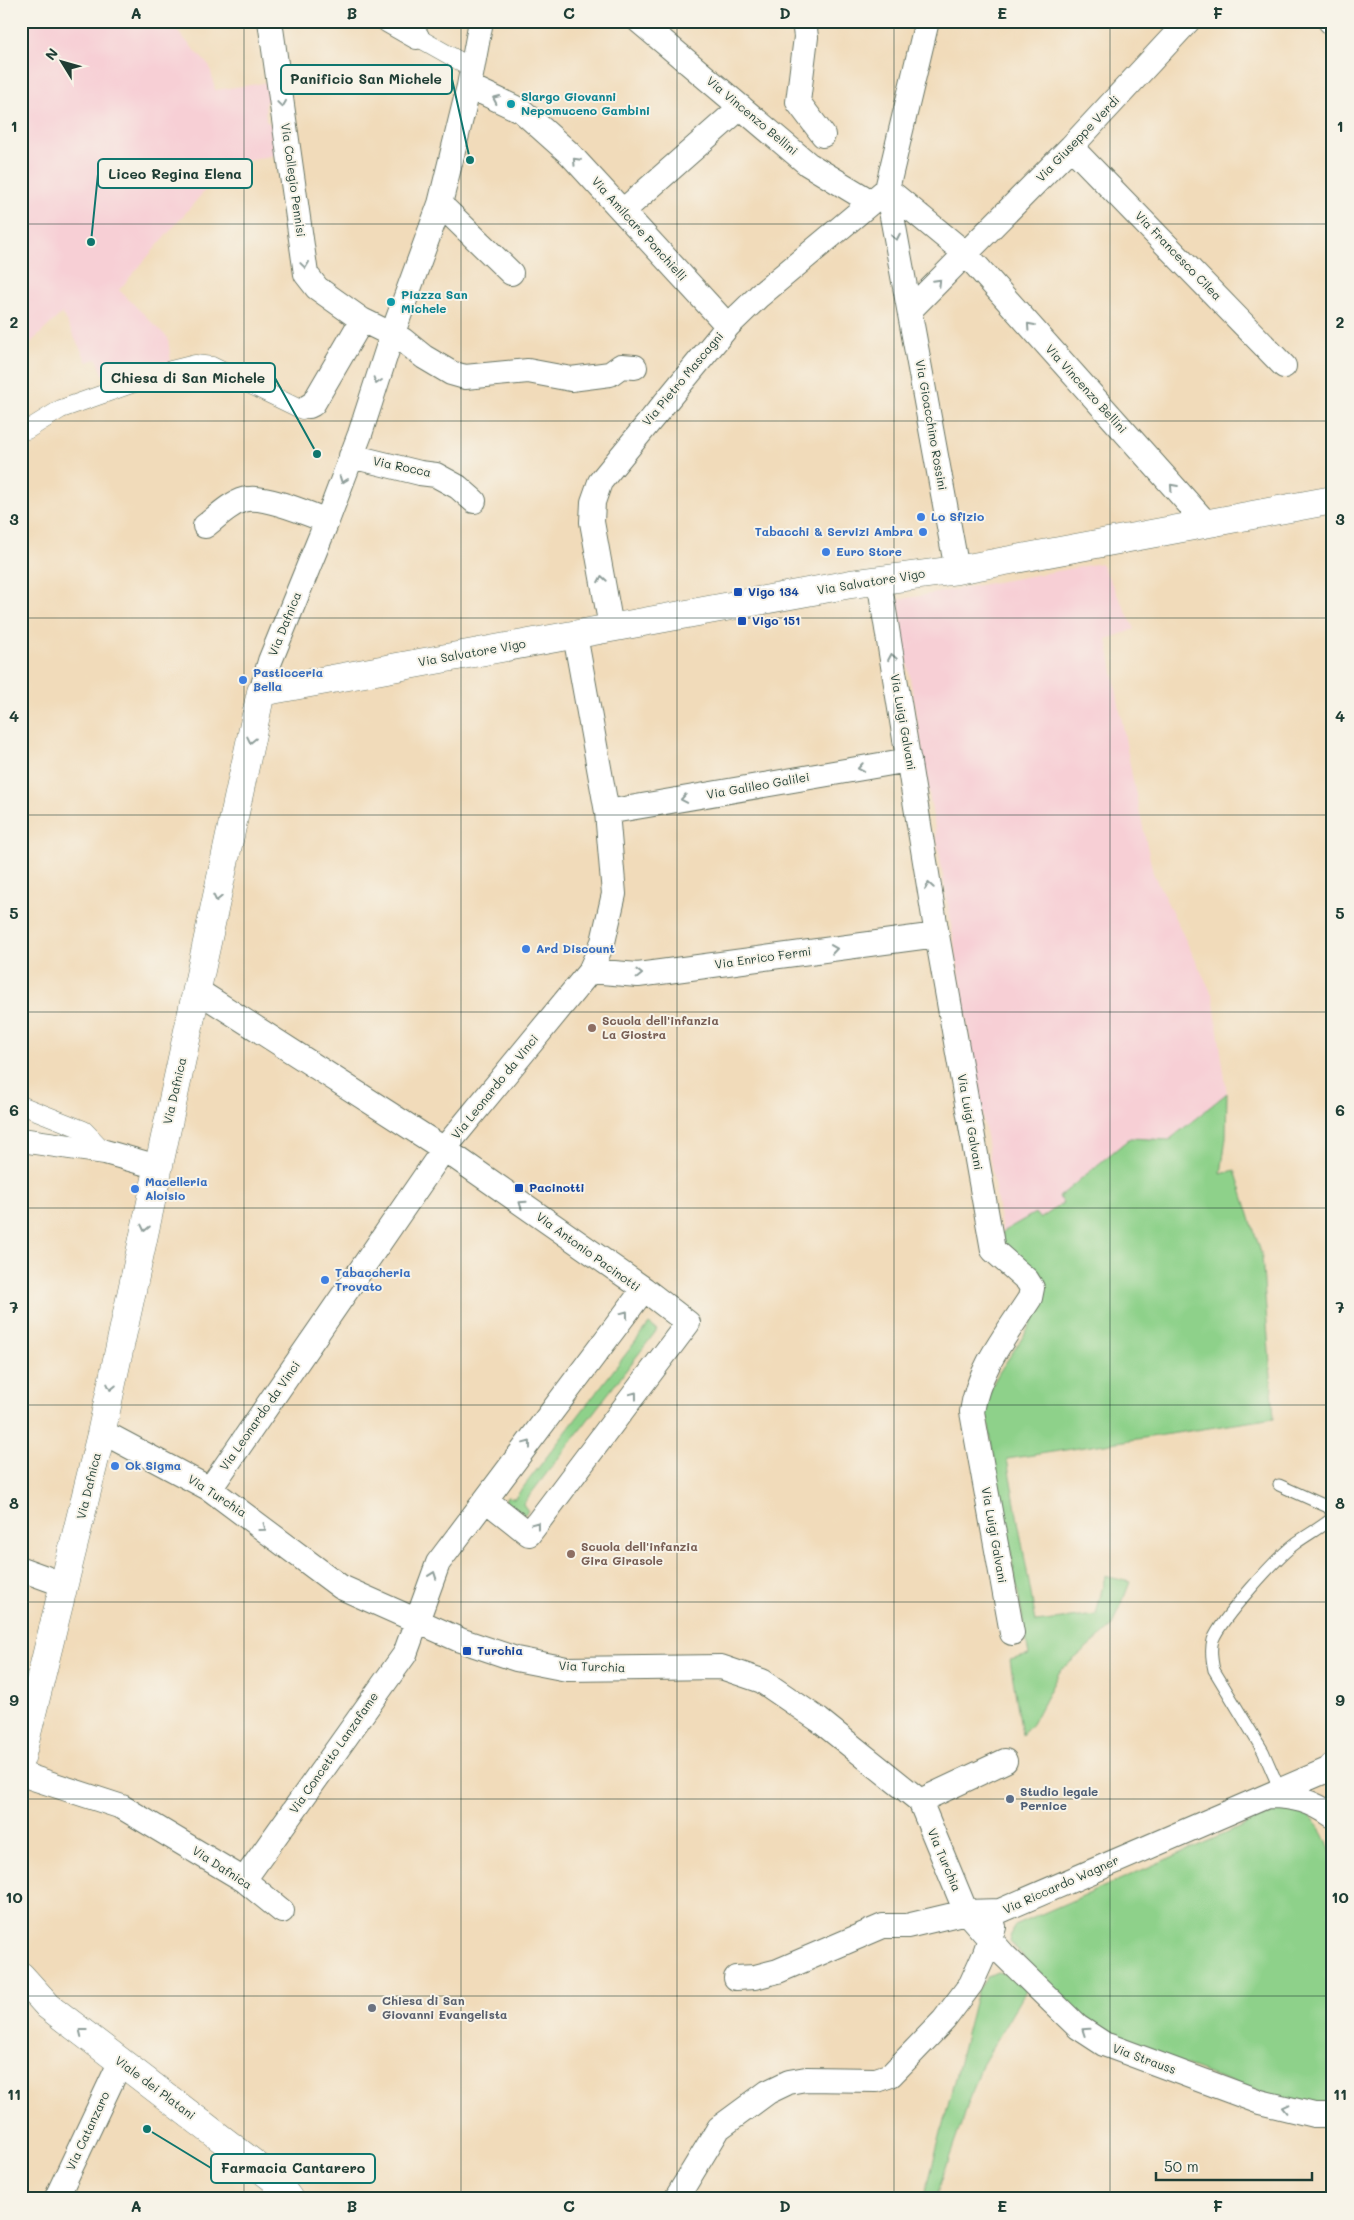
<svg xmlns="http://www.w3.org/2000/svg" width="1354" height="2220" font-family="Mali,sans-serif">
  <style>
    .built { fill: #f7cfd5 }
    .green { fill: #8ed18a; stroke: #56875f }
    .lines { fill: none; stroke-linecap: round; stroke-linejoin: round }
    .service-casing { stroke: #687463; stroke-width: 13 }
    .pedestrian-casing { stroke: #687463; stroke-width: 19 }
    .minor-casing { stroke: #687463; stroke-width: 26 }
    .tertiary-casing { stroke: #687463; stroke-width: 29 }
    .service { stroke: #fff; stroke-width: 11 }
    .pedestrian { stroke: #fff; stroke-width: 18 }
    .minor { stroke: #fff; stroke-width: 24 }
    .tertiary { stroke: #fff; stroke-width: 28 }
    .oneway { stroke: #8f9e9a }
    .grid { fill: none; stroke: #1f3d34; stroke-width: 1; stroke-opacity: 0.55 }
    .culture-dot { fill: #0f9aa8; stroke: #f7f3e8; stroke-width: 2 }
    .shop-dot { fill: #3f7fe0; stroke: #f7f3e8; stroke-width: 2 }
    .transit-dot { fill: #1a4fb4; stroke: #f7f3e8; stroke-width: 2 }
    .education-dot { fill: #8d6e63; stroke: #f7f3e8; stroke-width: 2 }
    .service-dot { fill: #5c6f8a; stroke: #f7f3e8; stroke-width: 2 }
    .worship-dot { fill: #6b7280; stroke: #f7f3e8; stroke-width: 2 }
    .labels { text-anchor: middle; stroke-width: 4; stroke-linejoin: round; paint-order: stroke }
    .culture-label { font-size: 12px; font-weight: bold; fill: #0d838f; stroke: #f7f3e8; text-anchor: start }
    .street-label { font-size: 12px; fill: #1f3d34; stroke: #f7f3e8 }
    .shop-label { font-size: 12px; font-weight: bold; fill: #366cbe; stroke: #f7f3e8; text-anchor: start }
    .transit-label { font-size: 12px; font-weight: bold; fill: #164399; stroke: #f7f3e8; text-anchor: start }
    .education-label { font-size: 12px; font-weight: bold; fill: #785e54; stroke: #f7f3e8; text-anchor: start }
    .service-label { font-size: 12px; font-weight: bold; fill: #4e5e75; stroke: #f7f3e8; text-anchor: start }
    .worship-label { font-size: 12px; font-weight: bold; fill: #5b616d; stroke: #f7f3e8; text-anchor: start }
    .leader { fill: none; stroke: #0f766e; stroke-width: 2 }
    .callout-dot { fill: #0f766e; stroke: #f7f3e8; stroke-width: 2 }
    .callout { fill: #f7f3e8; stroke: #0f766e; stroke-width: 2 }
    .callout-label { font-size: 14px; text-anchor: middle; font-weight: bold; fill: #1f3d34 }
    .neatline { fill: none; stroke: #1f3d34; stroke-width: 2 }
    .grid-label { font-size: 16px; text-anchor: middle; font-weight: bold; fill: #1f3d34 }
  </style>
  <rect width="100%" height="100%" fill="#f7f3e8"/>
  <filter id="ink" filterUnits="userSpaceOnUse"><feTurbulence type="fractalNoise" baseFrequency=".02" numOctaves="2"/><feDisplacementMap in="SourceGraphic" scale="10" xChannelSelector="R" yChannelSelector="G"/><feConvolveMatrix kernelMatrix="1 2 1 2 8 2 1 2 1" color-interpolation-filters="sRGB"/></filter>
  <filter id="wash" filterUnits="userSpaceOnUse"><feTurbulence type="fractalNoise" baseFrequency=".0096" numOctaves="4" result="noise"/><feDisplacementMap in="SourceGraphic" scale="20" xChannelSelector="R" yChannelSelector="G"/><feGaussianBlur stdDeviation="1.12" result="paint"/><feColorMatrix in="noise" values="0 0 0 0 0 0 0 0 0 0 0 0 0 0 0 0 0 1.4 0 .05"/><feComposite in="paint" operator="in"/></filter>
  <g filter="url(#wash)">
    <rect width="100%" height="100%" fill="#f1dbba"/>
    <path class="built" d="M21,21H168L210,67L215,90L271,82L273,94L265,103L266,121L274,126L280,154L227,165L119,290L168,338L171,362L108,387L97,359L87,362L62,313L21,352Z
      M1101,563L1135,629L1107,639L1133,781L1153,873L1213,996L1227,1093L1169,1140L1130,1138L1059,1197L1063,1203L1039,1219L1035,1213L1002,1232L897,600Z"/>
    <path class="green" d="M1227,1093L1226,1137L1221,1174L1235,1170L1262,1256L1274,1418L1007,1459L1036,1622L1096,1615L1105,1576L1130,1582L1113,1626L1060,1671L1032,1724L1022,1735L1010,1660L1029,1655L986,1411C988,1400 990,1388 996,1378C1008,1355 1052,1306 1042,1280C1036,1262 1015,1260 1006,1247C1003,1243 1003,1236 1002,1232L1035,1213L1040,1219L1063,1203L1059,1197L1130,1138L1169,1140Z
      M649,1324L657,1330L523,1504L528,1511L524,1515L505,1501L507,1497L515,1498Z
      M1287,1809C1317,1813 1325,1832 1333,1859V2105L1285,2101L1111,2039C1072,2014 1042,1977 1010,1942L1014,1926L1277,1811Z
      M997,1972L1007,1974L1026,1990L981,2067L935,2199H924L977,1991L988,1976Z"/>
  </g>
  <g filter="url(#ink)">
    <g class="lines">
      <g class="service-casing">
        <path id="service" d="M1279,1485L1328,1507L1332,1513L1331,1519C1320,1528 1307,1535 1296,1543C1277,1557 1221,1619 1213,1640C1210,1650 1212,1661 1214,1670L1263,1751L1280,1790"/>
      </g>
      <g class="pedestrian-casing">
        <path id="pedestrian" d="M417,37L472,68
          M27,430L61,409L171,370L195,364L212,366L302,410L309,406
          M21,1105L84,1130L105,1152"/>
      </g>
      <g class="minor-casing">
        <path id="minor" d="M270,21L306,274L317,288L362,320L403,340L424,357L451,373L465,377L528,371L571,379L610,374L621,366L635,367
          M389,21L417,37
          M639,21L808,164L871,202
          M804,21L806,37L798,102L823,135
          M927,21L887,189L957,570
          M1330,21L1333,24
          M469,86L522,111L569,153L728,326
          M1071,147L1284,366
          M887,189L966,254L1206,523
          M440,204L511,273
          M623,211L741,107
          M910,310L1071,147L1188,21
          M309,406L313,404L362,320
          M351,456L420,473L436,475L458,487L474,501
          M205,526C216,518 233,500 248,499C267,496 309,514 327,521
          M879,580L937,935L993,1250L1027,1280L1032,1288L1030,1298C1007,1334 978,1369 972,1412L1012,1633
          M611,627L592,522L593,502L600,482L728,326L759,296L887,189
          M261,692L270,661L327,521L360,434L392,335L440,204L469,86L481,21
          M607,812L909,760
          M590,971L638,975L937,935
          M198,991L444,1149L644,1289L438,1563L405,1654L244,1880
          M21,1140L105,1152L158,1167
          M101,1434L114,1438L210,1489L341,1587L460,1640L516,1659L567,1669L721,1667L762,1681L819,1720L920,1801L966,1912L1000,1911L1332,1768
          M210,1489L444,1149L590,971L603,942L614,894L607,812L575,635
          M486,1500L529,1534L688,1323L644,1289
          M21,1569L65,1585
          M21,1774L122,1807L244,1880L282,1911
          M1269,1796C1294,1796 1312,1801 1333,1816
          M920,1801L1005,1761
          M736,1978L755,1977L778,1971L883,1926H907L966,1912L1004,1955L1078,2027L1104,2044L1260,2102L1314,2115H1333
          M56,2199L120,2063
          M676,2199L719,2128L768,2092L789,2082L806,2079L876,2080L891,2075L944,2020L971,1984L985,1953L994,1927"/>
      </g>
      <g class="tertiary-casing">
        <path id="tertiary" d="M21,1758L101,1434L261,692L851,584L957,570L1333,500
          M1333,1767V1772
          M21,1976L48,2006L274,2179L289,2199"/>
      </g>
      <use href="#service" class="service"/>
      <use href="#pedestrian" class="pedestrian"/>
      <use href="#minor" class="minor"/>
      <use href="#tertiary" class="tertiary"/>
    </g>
    <defs><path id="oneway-chevron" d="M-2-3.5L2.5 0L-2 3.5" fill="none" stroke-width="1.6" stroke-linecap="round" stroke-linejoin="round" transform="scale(1.25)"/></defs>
    <g class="oneway">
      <use href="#oneway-chevron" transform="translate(496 99) rotate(-155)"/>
      <use href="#oneway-chevron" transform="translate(282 104) rotate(82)"/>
      <use href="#oneway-chevron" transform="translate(576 161) rotate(-133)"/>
      <use href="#oneway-chevron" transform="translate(896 237) rotate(79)"/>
      <use href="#oneway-chevron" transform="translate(305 265) rotate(82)"/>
      <use href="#oneway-chevron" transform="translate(938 282) rotate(-45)"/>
      <use href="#oneway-chevron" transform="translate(1030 326) rotate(-132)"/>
      <use href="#oneway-chevron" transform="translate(377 381) rotate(108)"/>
      <use href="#oneway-chevron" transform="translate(343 480) rotate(110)"/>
      <use href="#oneway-chevron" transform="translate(1173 487) rotate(-132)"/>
      <use href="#oneway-chevron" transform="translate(602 579) rotate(-100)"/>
      <use href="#oneway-chevron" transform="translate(892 657) rotate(-100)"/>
      <use href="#oneway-chevron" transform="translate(251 740) rotate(102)"/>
      <use href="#oneway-chevron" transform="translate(861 768) rotate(170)"/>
      <use href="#oneway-chevron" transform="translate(684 799) rotate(170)"/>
      <use href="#oneway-chevron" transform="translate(929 886) rotate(-99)"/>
      <use href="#oneway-chevron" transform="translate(217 898) rotate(102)"/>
      <use href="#oneway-chevron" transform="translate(834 949) rotate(-8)"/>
      <use href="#oneway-chevron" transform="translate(639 974) rotate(-1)"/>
      <use href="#oneway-chevron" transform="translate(522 1204) rotate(-145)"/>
      <use href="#oneway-chevron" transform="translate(145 1228) rotate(102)"/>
      <use href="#oneway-chevron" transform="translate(625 1314) rotate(-53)"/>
      <use href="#oneway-chevron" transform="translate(111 1387) rotate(102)"/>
      <use href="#oneway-chevron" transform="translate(634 1395) rotate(-53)"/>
      <use href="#oneway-chevron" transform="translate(528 1444) rotate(-53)"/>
      <use href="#oneway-chevron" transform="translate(536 1525) rotate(-53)"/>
      <use href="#oneway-chevron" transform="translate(263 1528) rotate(36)"/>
      <use href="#oneway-chevron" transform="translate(433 1575) rotate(-70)"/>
      <use href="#oneway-chevron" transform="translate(1085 2031) rotate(-146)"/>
      <use href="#oneway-chevron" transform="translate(82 2032) rotate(-142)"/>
      <use href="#oneway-chevron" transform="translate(1285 2108) rotate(-167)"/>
    </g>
  </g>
  <path class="grid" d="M244,21V2199M461,21V2199M677,21V2199M894,21V2199M1110,21V2199M21,224H1333M21,421H1333M21,618H1333M21,815H1333M21,1012H1333M21,1208H1333M21,1405H1333M21,1602H1333M21,1799H1333M21,1996H1333"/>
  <g class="culture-dot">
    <circle cx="511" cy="104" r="5"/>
    <circle cx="391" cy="302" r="5"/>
  </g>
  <g class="shop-dot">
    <circle cx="921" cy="517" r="5"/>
    <circle cx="923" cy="532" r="5"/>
    <circle cx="826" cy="552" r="5"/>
    <circle cx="243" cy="680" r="5"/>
    <circle cx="526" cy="949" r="5"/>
    <circle cx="135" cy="1189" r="5"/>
    <circle cx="325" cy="1280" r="5"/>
    <circle cx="115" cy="1466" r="5"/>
  </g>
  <g class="transit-dot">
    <rect x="733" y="587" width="10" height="10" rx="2.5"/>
    <rect x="737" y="616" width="10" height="10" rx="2.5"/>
    <rect x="514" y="1183" width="10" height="10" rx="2.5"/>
    <rect x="462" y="1646" width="10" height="10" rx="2.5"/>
  </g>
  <g class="education-dot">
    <circle cx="592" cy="1028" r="5"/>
    <circle cx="571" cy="1554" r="5"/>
  </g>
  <circle class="service-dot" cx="1010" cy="1799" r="5"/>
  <circle class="worship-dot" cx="372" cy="2008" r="5"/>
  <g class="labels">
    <g class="culture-label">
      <text x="521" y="101">Slargo Giovanni<tspan x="521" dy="14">Nepomuceno Gambini</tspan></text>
      <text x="401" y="299">Piazza San<tspan x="401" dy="14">Michele</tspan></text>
    </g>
    <g class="street-label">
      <text transform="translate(752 116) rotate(40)" y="4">Via Vincenzo Bellini</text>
      <text transform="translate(1078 139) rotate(-46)" y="4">Via Giuseppe Verdi</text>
      <text transform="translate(293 180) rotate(82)" y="4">Via Collegio Pennisi</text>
      <text transform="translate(639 229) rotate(48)" y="4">Via Amilcare Ponchielli</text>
      <text transform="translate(1178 256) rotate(46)" y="4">Via Francesco Cilea</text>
      <text transform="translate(683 379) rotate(-50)" y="4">Via Pietro Mascagni</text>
      <text transform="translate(1086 389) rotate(48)" y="4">Via Vincenzo Bellini</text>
      <text transform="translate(931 425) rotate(80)" y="4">Via Gioacchino Rossini</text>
      <text transform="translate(402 467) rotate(12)" y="4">Via Rocca</text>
      <text transform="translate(871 582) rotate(-9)" y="4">Via Salvatore Vigo</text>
      <text transform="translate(285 624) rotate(-68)" y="4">Via Dafnica</text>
      <text transform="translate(472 653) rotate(-10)" y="4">Via Salvatore Vigo</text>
      <text transform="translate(903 722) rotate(80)" y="4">Via Luigi Galvani</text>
      <text transform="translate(758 786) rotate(-10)" y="4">Via Galileo Galilei</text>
      <text transform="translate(763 958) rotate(-8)" y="4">Via Enrico Fermi</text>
      <text transform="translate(495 1087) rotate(-51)" y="4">Via Leonardo da Vinci</text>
      <text transform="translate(175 1091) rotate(-77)" y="4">Via Dafnica</text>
      <text transform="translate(970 1122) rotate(80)" y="4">Via Luigi Galvani</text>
      <text transform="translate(588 1252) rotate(36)" y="4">Via Antonio Pacinotti</text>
      <text transform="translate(260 1416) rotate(-55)" y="4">Via Leonardo da Vinci</text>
      <text transform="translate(89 1486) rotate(-76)" y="4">Via Dafnica</text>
      <text transform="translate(217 1496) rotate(33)" y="4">Via Turchia</text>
      <text transform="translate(994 1535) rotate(80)" y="4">Via Luigi Galvani</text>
      <text transform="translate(592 1667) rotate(2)" y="4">Via Turchia</text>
      <text transform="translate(334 1753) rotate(-55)" y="4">Via Concetto Lanzafame</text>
      <text transform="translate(944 1860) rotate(67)" y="4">Via Turchia</text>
      <text transform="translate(222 1868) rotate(33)" y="4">Via Dafnica</text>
      <text transform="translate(1061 1885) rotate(-24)" y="4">Via Riccardo Wagner</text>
      <text transform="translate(1144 2059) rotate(20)" y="4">Via Strauss</text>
      <text transform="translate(155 2088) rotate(37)" y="4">Viale dei Platani</text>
      <text transform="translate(88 2131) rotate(-65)" y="4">Via Catanzaro</text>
    </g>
    <g class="shop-label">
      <text x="931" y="521">Lo Sfizio</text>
      <text x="913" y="536" text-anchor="end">Tabacchi &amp; Servizi Ambra</text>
      <text x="836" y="556">Euro Store</text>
      <text x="253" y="677">Pasticceria<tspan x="253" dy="14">Bella</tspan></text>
      <text x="536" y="953">Ard Discount</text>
      <text x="145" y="1186">Macelleria<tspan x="145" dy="14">Aloisio</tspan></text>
      <text x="335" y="1277">Tabaccheria<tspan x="335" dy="14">Trovato</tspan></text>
      <text x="125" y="1470">Ok Sigma</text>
    </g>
    <g class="transit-label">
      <text x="748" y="596">Vigo 134</text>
      <text x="752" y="625">Vigo 151</text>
      <text x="529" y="1192">Pacinotti</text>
      <text x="477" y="1655">Turchia</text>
    </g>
    <g class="education-label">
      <text x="602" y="1025">Scuola dell'infanzia<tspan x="602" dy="14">La Giostra</tspan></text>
      <text x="581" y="1551">Scuola dell'infanzia<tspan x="581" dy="14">Gira Girasole</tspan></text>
    </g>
    <g class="service-label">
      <text x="1020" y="1796">Studio legale<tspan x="1020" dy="14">Pernice</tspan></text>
    </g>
    <g class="worship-label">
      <text x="382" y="2005">Chiesa di San<tspan x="382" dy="14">Giovanni Evangelista</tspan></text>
    </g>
  </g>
  <path class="leader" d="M470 160L452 79M91 242L98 174M317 454L275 378M147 2129L211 2168"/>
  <g class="callout-dot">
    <circle cx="470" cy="160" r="5"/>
    <circle cx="91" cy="242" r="5"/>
    <circle cx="317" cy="454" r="5"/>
    <circle cx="147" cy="2129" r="5"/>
  </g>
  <g class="callout">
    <rect x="281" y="65" width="171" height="29" rx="5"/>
    <rect x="98" y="159" width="154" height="29" rx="5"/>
    <rect x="101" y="363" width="174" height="29" rx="5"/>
    <rect x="211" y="2154" width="164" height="29" rx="5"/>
  </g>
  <g class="callout-label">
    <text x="366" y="84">Panificio San Michele</text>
    <text x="175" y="179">Liceo Regina Elena</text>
    <text x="188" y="383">Chiesa di San Michele</text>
    <text x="293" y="2173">Farmacia Cantarero</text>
  </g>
  <rect width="1354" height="2220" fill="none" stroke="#f7f3e8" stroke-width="55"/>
  <g transform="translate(62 62) rotate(307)" stroke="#f7f3e8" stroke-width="4" paint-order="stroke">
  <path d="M0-4L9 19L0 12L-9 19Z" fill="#1f3d34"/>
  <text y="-8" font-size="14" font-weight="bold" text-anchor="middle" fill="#1f3d34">N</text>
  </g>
  <path d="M1156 2172v8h156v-8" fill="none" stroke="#1f3d34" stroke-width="2.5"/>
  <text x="1164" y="2172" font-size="15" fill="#1f3d34" stroke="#f7f3e8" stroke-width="4" paint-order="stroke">50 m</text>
  <rect x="28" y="28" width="1298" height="2164" class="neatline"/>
  <g class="grid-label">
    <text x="136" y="19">A</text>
    <text x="352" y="19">B</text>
    <text x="569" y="19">C</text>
    <text x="785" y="19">D</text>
    <text x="1002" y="19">E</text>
    <text x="1218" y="19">F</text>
    <text x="14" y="132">1</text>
    <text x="1340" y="132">1</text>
    <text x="14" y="328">2</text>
    <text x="1340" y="328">2</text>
    <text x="14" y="525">3</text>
    <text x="1340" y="525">3</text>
    <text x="14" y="722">4</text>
    <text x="1340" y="722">4</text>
    <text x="14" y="919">5</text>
    <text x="1340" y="919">5</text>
    <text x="14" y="1116">6</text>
    <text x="1340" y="1116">6</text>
    <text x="14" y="1313">7</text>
    <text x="1340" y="1313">7</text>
    <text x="14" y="1509">8</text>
    <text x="1340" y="1509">8</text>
    <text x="14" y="1706">9</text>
    <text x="1340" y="1706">9</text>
    <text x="14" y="1903">10</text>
    <text x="1340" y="1903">10</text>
    <text x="14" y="2100">11</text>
    <text x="1340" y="2100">11</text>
    <text x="136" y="2212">A</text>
    <text x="352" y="2212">B</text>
    <text x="569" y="2212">C</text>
    <text x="785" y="2212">D</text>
    <text x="1002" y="2212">E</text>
    <text x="1218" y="2212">F</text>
  </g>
</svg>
